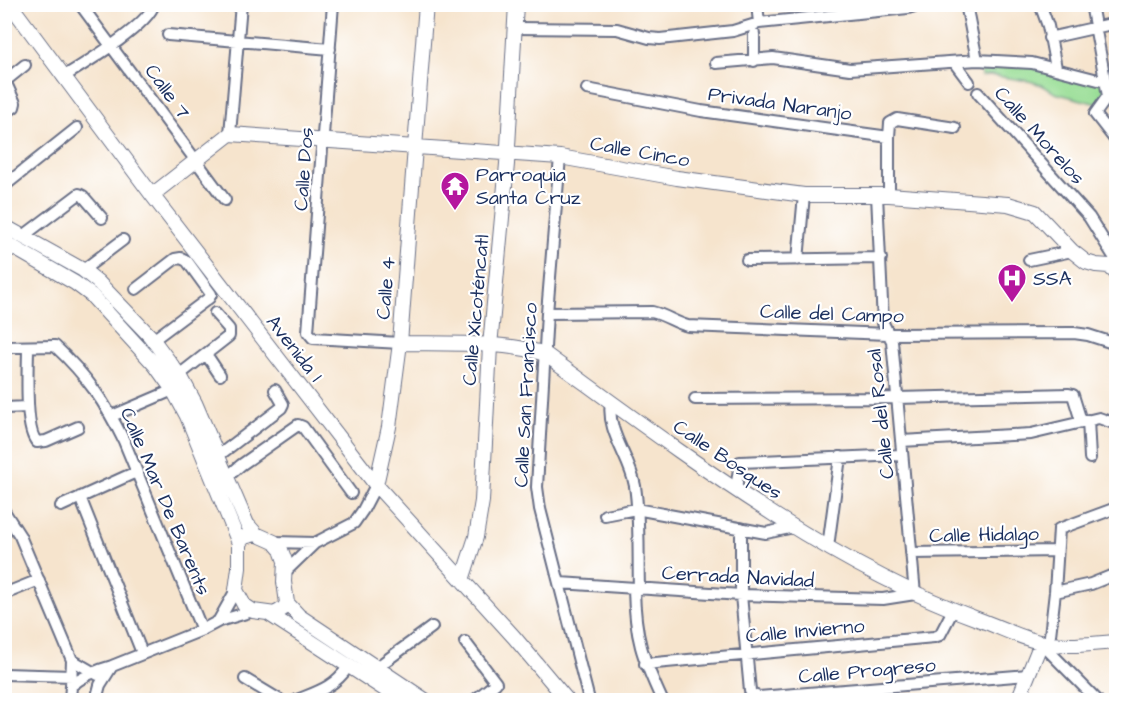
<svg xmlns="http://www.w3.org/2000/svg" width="1121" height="705" font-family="'Architects Daughter',sans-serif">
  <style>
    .green { fill: #9ade96; stroke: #5a867a; stroke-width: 1.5 }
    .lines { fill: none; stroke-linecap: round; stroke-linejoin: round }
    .minor-casing { stroke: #686e85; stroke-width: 14 }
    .tertiary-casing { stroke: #686e85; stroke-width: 16 }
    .minor { stroke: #fff; stroke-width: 10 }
    .tertiary { stroke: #fff; stroke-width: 14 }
    .labels { text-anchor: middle; stroke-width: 4.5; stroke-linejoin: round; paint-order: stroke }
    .street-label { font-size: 20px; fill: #1b2f5e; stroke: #fff }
    .poi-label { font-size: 20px; fill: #1b2f5e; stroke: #fff; text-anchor: start }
  </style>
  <rect width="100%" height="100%" fill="#fff"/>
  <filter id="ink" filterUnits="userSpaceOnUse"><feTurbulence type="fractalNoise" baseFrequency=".0167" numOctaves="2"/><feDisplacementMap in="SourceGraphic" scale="12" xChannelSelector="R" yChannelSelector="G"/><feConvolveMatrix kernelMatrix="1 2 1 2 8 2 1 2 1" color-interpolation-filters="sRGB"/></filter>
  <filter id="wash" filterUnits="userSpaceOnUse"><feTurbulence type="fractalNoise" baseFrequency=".008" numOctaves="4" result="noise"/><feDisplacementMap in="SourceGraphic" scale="24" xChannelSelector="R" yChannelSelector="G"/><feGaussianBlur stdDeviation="1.35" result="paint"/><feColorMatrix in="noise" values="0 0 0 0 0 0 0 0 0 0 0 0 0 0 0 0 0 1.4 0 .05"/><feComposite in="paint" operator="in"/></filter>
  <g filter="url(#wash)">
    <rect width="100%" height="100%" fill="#f6e4cd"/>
    <path class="green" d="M979,63L1032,64L1106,82L1101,105L1055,93L1042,85L1029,81L989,75L981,76Z"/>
  </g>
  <g filter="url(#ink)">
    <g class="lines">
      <g class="minor-casing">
        <path id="minor" d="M80,4L225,200
          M333,4L308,332L313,338L400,343
          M757,4L759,23
          M966,4L977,60
          M1040,4L1048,26L1056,68
          M1091,4L1108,96
          M515,28L617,29L649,38L660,39L733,31L759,23L908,8L921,4
          M168,35L330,49
          M1049,38L1116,23
          M754,61V34
          M954,62L969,82
          M716,63L773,58L850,69L977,60L1032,63L1106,82
          M63,77C84,64 148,26 154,4
          M587,89L701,111L889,137L890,123L897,119L955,128
          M978,93L1089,217L1116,260
          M1108,96L1095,114L1116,141
          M4,114L14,107L15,103L5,81L25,65
          M230,134L241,4
          M560,157L547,313L537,487L540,509L589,700
          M4,186L77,128
          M889,195V137
          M22,237L79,194L83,196L102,218
          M747,260L881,258
          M798,260L804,195
          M1029,260L1072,251
          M83,270L123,240
          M136,289L175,259L181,258L187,261L211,294L209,298L153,340
          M547,313L652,312C666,315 675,323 688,326L888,334L1074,333L1088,335L1116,344
          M4,347L55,346C87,376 105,402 124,441L202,630
          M28,347C28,367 24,430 37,442L46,441L78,427
          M206,354L220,375
          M179,375L229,336V329L215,313
          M695,399L896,398L1069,394L1073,395L1081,421
          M611,402C606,432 630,457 635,486C640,519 638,555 639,589
          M4,408L28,407
          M112,416L173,390
          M1088,420L1090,458
          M901,441L1031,434L1099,418L1116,424
          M218,456L281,408L283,404L275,390
          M227,477L241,465L298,425L303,427L351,493
          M736,489L740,462L902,455
          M80,497L142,653
          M61,506L136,472
          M4,511L20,536L72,660L71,686
          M605,515L636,509L766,533L794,527
          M741,528V595L750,691L753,695L759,697L1028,675
          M274,542L315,543
          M828,547L840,457
          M911,553L1056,551
          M285,572L315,543L354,523L363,510L376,485
          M560,583L741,595L883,599L915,594L892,341L883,323L877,195
          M634,589C635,637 642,657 662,700
          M1055,592L1091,584L1116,574
          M4,594L39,580
          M219,620L236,590
          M465,642L496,683L475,700
          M1041,643L1097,700
          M1049,644L1055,592L1059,529L1116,508
          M72,660L98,675
          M645,664L934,637L940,635L953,610
          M112,666L202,630L219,621L253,611
          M376,668L432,627
          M4,674L72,676
          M245,679L280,700
          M70,700L71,686C83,676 97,670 112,666L100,685L96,700
          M297,700C319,691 334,687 348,667"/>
      </g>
      <g class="tertiary-casing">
        <path id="tertiary" d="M10,4L152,195L376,485L514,637L567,700
          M152,195L230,134L560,157L677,178L804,195H889L1008,204L1035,212L1072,251L1086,262L1096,265L1109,266L1116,273
          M4,226L83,270L98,282L150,336L182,379L195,403L247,524L256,534L274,542L281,550L285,561L284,582L287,603L284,608L275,614L253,611L244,605L236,590L239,568V543L244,537L256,534
          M4,242L75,283L91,295L155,365L173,390L187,416L239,543
          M400,343C441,344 508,341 545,354C679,451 824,563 980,620C1000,627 1025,640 1044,643C1069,647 1092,644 1116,642
          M376,485L389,427L400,343L426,4
          M462,580L476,537L482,501L490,346L507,164L516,4
          M287,603L299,616L425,700
          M269,614L401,700
          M1018,700L1041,643"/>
      </g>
      <use href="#minor" class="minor"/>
      <use href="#tertiary" class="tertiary"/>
    </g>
  </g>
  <defs>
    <g id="temple-pin" transform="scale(1.5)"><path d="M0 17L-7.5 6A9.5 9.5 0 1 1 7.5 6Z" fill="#b5179e" stroke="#fff"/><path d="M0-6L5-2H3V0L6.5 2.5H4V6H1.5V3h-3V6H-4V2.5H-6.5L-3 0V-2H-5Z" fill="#fff"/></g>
    <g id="hospital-pin" transform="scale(1.5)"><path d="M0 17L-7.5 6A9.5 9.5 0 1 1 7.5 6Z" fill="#b5179e" stroke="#fff"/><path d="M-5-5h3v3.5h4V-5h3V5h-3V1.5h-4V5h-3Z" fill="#fff"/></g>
  </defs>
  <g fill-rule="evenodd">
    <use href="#temple-pin" x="455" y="186"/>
    <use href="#hospital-pin" x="1012" y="278"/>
  </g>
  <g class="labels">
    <g class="street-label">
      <text transform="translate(168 91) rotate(54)" y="7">Calle 7</text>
      <text transform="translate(780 103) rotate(8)" y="7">Privada Naranjo</text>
      <text transform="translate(1040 135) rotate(48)" y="7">Calle Morelos</text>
      <text transform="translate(640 151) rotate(10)" y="7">Calle Cinco</text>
      <text transform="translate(303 169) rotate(-86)" y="7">Calle Dos</text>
      <text transform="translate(385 288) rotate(-85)" y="7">Calle 4</text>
      <text transform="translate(475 310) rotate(-85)" y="7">Calle Xicoténcatl</text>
      <text transform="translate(832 313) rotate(2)" y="7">Calle del Campo</text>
      <text transform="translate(295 348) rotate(52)" y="7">Avenida 1</text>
      <text transform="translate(525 395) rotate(-87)" y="7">Calle San Francisco</text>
      <text transform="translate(880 414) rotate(-96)" y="7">Calle del Rosal</text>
      <text transform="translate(728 459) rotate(34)" y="7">Calle Bosques</text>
      <text transform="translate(166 501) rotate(67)" y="7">Calle Mar De Barents</text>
      <text transform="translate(984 534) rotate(-1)" y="7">Calle Hidalgo</text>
      <text transform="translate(738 576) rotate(3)" y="7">Cerrada Navidad</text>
      <text transform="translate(805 630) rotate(-5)" y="7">Calle Invierno</text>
      <text transform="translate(867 670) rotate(-5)" y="7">Calle Progreso</text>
    </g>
    <g class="poi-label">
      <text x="476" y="181">Parroquia<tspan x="476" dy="23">Santa Cruz</tspan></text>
      <text x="1033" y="285">SSA</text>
    </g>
  </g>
  <rect width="1121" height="705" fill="none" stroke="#fff" stroke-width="24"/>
</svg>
